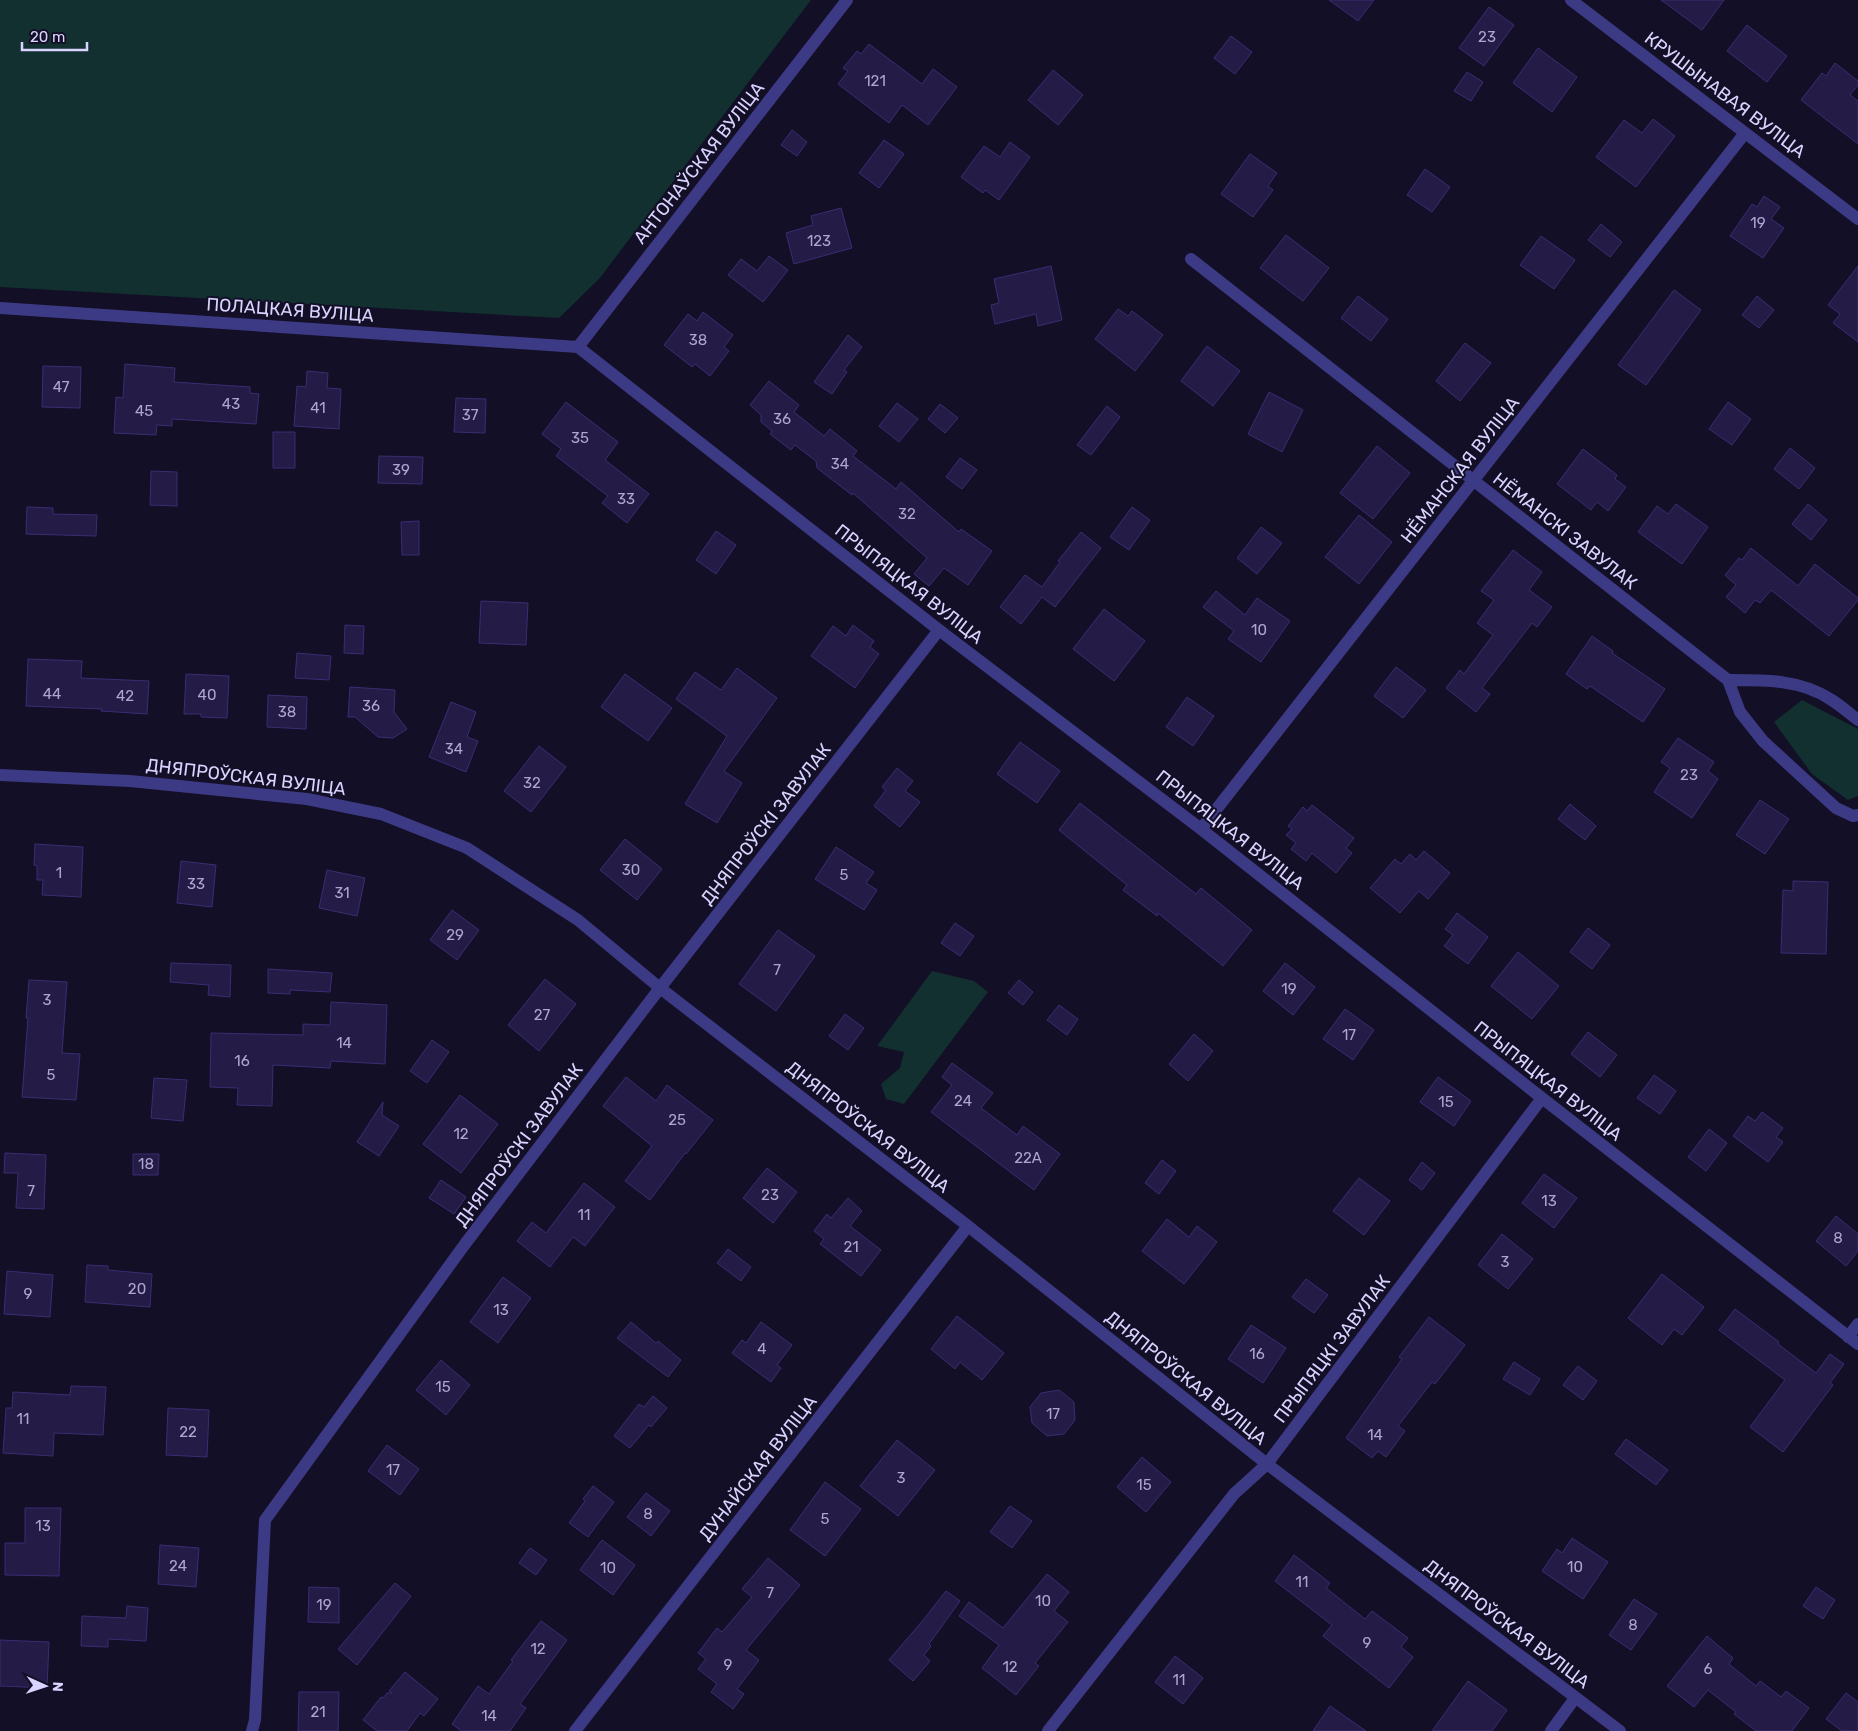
<svg xmlns="http://www.w3.org/2000/svg" width="1858" height="1731" font-family="Rubik,sans-serif">
  <style>
    .green { fill: #12302f }
    .building { fill: #241b47; stroke: #3b2d73 }
    .lines { fill: none; stroke-linecap: round; stroke-linejoin: round }
    .street { stroke: #3d3a85; stroke-width: 12 }
    .labels { text-anchor: middle; stroke-width: 4; stroke-linejoin: round; paint-order: stroke }
    .number-label { font-size: 15px; fill: #aca6d1 }
    .street-label { font-size: 18px; fill: #d9d4ff; stroke: #130f26 }
  </style>
  <rect width="100%" height="100%" fill="#130f26"/>
  <path class="green" d="M0,0H811L599,279L559,318L0,287Z
    M1802,700L1858,729V796L1848,800L1812,774L1774,722Z
    M932,971L974,981L988,992L904,1104L886,1099L881,1084L900,1068L904,1052L877,1046Z"/>
  <path class="building" d="M1329,0H1374L1358,21Z
    M1661,0H1724L1702,30Z
    M1489,7L1514,25L1484,66L1459,48Z
    M1747,25L1787,56L1767,82L1727,51Z
    M1231,36L1252,52L1235,74L1214,58Z
    M869,44L922,84L933,69L957,87L928,125L902,105L889,123L838,84L848,71L843,68L857,51L861,54Z
    M1538,48L1577,77L1552,112L1513,83Z
    M1835,63L1858,81V85L1850,95L1858,101V144L1801,100L1822,73L1826,76Z
    M1053,70L1083,95L1058,125L1028,100Z
    M1467,72L1483,82L1471,101L1454,91Z
    M1653,119L1675,136L1636,187L1596,157L1624,120L1642,133Z
    M792,130L807,142L797,156L781,145Z
    M884,140L904,154L879,188L859,173Z
    M1010,142L1030,157L999,200L985,190L983,193L961,177L984,146L1000,157Z
    M1250,154L1277,173L1268,186L1273,190L1253,217L1221,194Z
    M1425,169L1450,187L1432,212L1407,195Z
    M1764,196L1780,207L1771,219L1784,228L1763,258L1730,236L1752,204L1757,207Z
    M841,208L852,248L794,264L786,233L813,225L811,216Z
    M1601,224L1622,242L1610,257L1588,240Z
    M1286,235L1329,268L1303,301L1260,268Z
    M1541,236L1575,260L1554,289L1520,265Z
    M769,256L788,270L763,302L728,275L741,259L757,271Z
    M1051,266L1062,320L1038,326L1036,314L995,324L991,305L999,303L994,279Z
    M1858,266V342L1833,323L1840,314L1828,305Z
    M1674,290L1701,310L1646,385L1618,365Z
    M1358,296L1388,319L1371,341L1341,318Z
    M1757,296L1774,310L1759,328L1742,315Z
    M1118,309L1128,316L1132,311L1163,335L1135,371L1095,339Z
    M703,312L733,335L724,347L729,351L710,376L695,364L692,367L664,345L688,314L697,321Z
    M848,335L862,347L844,370L847,372L832,394L814,382Z
    M1465,343L1491,363L1460,401L1436,381Z
    M1207,346L1240,371L1213,406L1181,381Z
    M125,364L175,368L174,382L250,387V393L259,394L256,424L172,419V426L157,425L156,435L114,433L116,397L123,398Z
    M43,366L81,367L80,408L42,407Z
    M307,371L328,373L327,388L341,389L339,429L294,426L297,386L306,387Z
    M769,381L799,405L794,412L824,436L830,429L857,451L853,456L896,489L901,482L959,532L961,529L992,551L968,585L944,568L929,586L914,574L927,558L853,493L852,495L817,468L816,461L795,445L791,450L770,434L772,431L761,422V415L750,405Z
    M1269,392L1303,410L1282,452L1248,434Z
    M456,398L486,399L485,433L454,432Z
    M566,402L618,442L605,460L649,494L627,523L602,503L608,496L556,456L561,449L542,434Z
    M1728,402L1751,419L1732,445L1709,429Z
    M897,403L918,419L899,442L879,426Z
    M940,404L958,418L945,433L928,419Z
    M1107,406L1120,417L1091,455L1077,445Z
    M273,432H295V468H273Z
    M1377,446L1410,473L1373,519L1340,493Z
    M1790,448L1815,468L1799,489L1774,469Z
    M1583,449L1617,475L1615,479L1626,487L1608,511L1597,502L1591,510L1557,484Z
    M379,456L423,457L422,484L378,483Z
    M960,458L977,470L962,489L946,477Z
    M151,471L177,472V506L150,505Z
    M1676,504L1708,527L1682,564L1638,532L1657,506L1668,514Z
    M1808,504L1827,520L1811,540L1792,524Z
    M27,507L53,508V514L97,515L96,536L26,534Z
    M1132,507L1150,520L1129,550L1110,537Z
    M1359,515L1392,542L1359,584L1325,557Z
    M419,521V555H402L401,522Z
    M1261,527L1282,543L1257,574L1237,558Z
    M716,531L736,545L716,574L696,560Z
    M1081,532L1101,548L1055,607L1042,597L1021,624L1000,607L1025,575L1042,587L1060,562L1058,561Z
    M1751,548L1798,586L1815,564L1858,598V600L1829,636L1771,590L1760,603L1755,600L1745,613L1726,597L1736,585L1725,575L1739,558L1742,560Z
    M1513,550L1542,572L1529,590L1552,607L1537,627L1532,623L1482,688L1490,694L1476,712L1446,688L1460,670L1464,674L1493,635L1477,623L1494,600L1481,591Z
    M1216,591L1245,615L1257,598L1290,621L1261,662L1228,639L1234,631L1203,607Z
    M481,601L528,603L526,645L479,643Z
    M1104,609L1145,641L1114,681L1073,649Z
    M345,625L364,626L363,654L344,653Z
    M853,625L874,641L870,647L879,654L855,688L811,656L833,626L846,636Z
    M1592,636L1613,651L1612,653L1665,689L1643,722L1590,686L1587,689L1566,674Z
    M297,653L331,656L329,680L295,678Z
    M28,659L82,661L81,678L149,681L147,714L101,711L102,709L26,706Z
    M1396,667L1426,690L1403,718L1374,696Z
    M737,668L777,698L724,771L742,783L717,823L685,804L727,736L676,699L695,672L721,690Z
    M186,674L229,676L227,718L201,717V714H184Z
    M625,674L672,708L648,741L601,707Z
    M350,687L395,690L394,712L407,729L393,738L378,737L355,717H348Z
    M268,695L307,697L306,729L267,727Z
    M1187,697L1214,716L1193,746L1166,727Z
    M451,702L476,712L467,737L478,741L466,772L429,757Z
    M1678,738L1714,762L1708,771L1718,779L1692,818L1654,792L1670,768L1661,762Z
    M1020,742L1060,771L1037,803L997,774Z
    M539,746L566,767L531,812L504,791Z
    M897,768L913,781L905,791L920,802L900,827L874,806L886,790L882,787Z
    M1760,800L1789,819L1765,854L1736,835Z
    M1080,803L1196,894L1201,888L1252,930L1223,966L1158,913L1157,916L1123,890L1127,885L1059,830Z
    M1570,804L1596,826L1585,840L1558,819Z
    M1312,805L1354,838L1346,848L1352,853L1336,873L1312,853L1306,861L1291,849L1296,843L1286,835L1292,829L1288,826L1303,807L1307,811Z
    M625,839L662,869L637,900L600,870Z
    M35,844L83,847L81,897L42,895L43,880H37V866L34,865Z
    M836,847L874,872L866,883L877,890L864,910L815,879Z
    M1424,851L1450,873L1428,899L1419,891L1400,913L1370,888L1395,859L1401,864L1410,854L1416,860Z
    M181,861L216,865L212,907L177,903Z
    M327,870L365,878L357,916L319,908Z
    M1793,881L1828,882L1826,954L1781,953L1783,890L1793,891Z
    M452,910L479,930L457,960L430,940Z
    M1457,913L1488,937L1468,964L1444,946L1453,935L1445,929Z
    M955,923L974,936L960,956L941,943Z
    M1588,928L1610,945L1592,969L1570,952Z
    M778,930L815,956L776,1011L739,984Z
    M1518,952L1559,986L1532,1019L1491,986Z
    M171,963L231,965L230,997L208,995L209,985L170,982Z
    M1285,963L1315,987L1293,1015L1263,991Z
    M268,969L332,973L330,992L290,990V994L268,993Z
    M545,979L576,1004L539,1051L508,1025Z
    M29,980L67,982L62,1053L80,1054L76,1100L22,1097L28,1018H26Z
    M1019,980L1033,992L1023,1005L1008,993Z
    M331,1002L387,1005L385,1064L331,1061L330,1068L273,1065L272,1106L237,1105L238,1088L210,1087L211,1033L303,1035V1024L330,1025Z
    M1059,1005L1078,1019L1067,1035L1047,1020Z
    M1345,1009L1374,1030L1353,1060L1323,1039Z
    M845,1014L864,1028L848,1050L829,1036Z
    M1588,1032L1617,1055L1600,1077L1571,1054Z
    M1194,1034L1213,1051L1188,1081L1169,1064Z
    M432,1040L449,1052L427,1083L410,1071Z
    M952,1063L993,1093L981,1108L1017,1135L1023,1126L1060,1154L1034,1190L931,1112L952,1085L942,1077Z
    M1654,1075L1676,1091L1660,1114L1637,1098Z
    M626,1077L656,1101L667,1085L713,1120L686,1154L685,1153L650,1200L625,1181L652,1146L603,1106Z
    M1438,1077L1471,1101L1454,1126L1420,1102Z
    M154,1078L187,1080L183,1121L151,1118Z
    M460,1095L498,1124L461,1173L423,1144Z
    M383,1102L382,1115L399,1126L379,1156L357,1142Z
    M1762,1112L1783,1128L1776,1137L1783,1142L1768,1162L1733,1136L1748,1116L1755,1121Z
    M1709,1129L1727,1143L1706,1171L1688,1157Z
    M5,1153L46,1155L44,1209L16,1208L18,1173H4Z
    M133,1154H159L158,1175H133Z
    M1162,1160L1176,1171L1159,1194L1145,1183Z
    M1422,1162L1435,1173L1422,1190L1409,1180Z
    M767,1168L797,1192L773,1223L743,1198Z
    M1544,1174L1577,1198L1554,1228L1522,1203Z
    M1359,1178L1390,1201L1364,1235L1333,1211Z
    M441,1180L466,1197L454,1214L429,1198Z
    M584,1183L615,1207L585,1246L573,1237L550,1267L517,1241L532,1222L546,1233Z
    M848,1198L862,1211L850,1226L881,1250L861,1276L820,1244L824,1239L814,1231L827,1214L831,1218Z
    M1836,1216L1858,1234V1251L1846,1266L1816,1241Z
    M1167,1219L1189,1237L1197,1226L1217,1242L1184,1284L1142,1251Z
    M1502,1234L1533,1259L1508,1289L1478,1265Z
    M728,1249L751,1267L741,1281L717,1263Z
    M87,1265L108,1266V1270L152,1274L150,1307L85,1302Z
    M7,1271L53,1275L50,1317L4,1314Z
    M1662,1274L1704,1307L1682,1335L1674,1329L1662,1345L1628,1318Z
    M503,1277L531,1298L498,1343L470,1322Z
    M1306,1279L1328,1295L1314,1313L1292,1297Z
    M1735,1309L1779,1342L1778,1344L1816,1373L1830,1354L1844,1364L1830,1383L1833,1385L1783,1452L1750,1427L1785,1380L1719,1330Z
    M957,1316L1004,1353L982,1380L960,1362L955,1369L931,1349Z
    M1429,1317L1465,1345L1435,1384L1432,1382L1398,1426L1405,1431L1386,1457L1378,1451L1372,1458L1346,1438L1402,1359L1399,1357Z
    M631,1322L656,1343L658,1341L681,1360L668,1377L617,1338Z
    M761,1322L792,1345L777,1365L781,1368L771,1382L732,1353L742,1340L746,1343Z
    M1251,1325L1286,1348L1263,1383L1228,1359Z
    M441,1360L470,1385L446,1415L416,1390Z
    M1514,1362L1540,1379L1530,1395L1503,1379Z
    M1578,1366L1597,1381L1583,1400L1563,1385Z
    M71,1386L106,1387L103,1435L54,1433L53,1456L3,1453L6,1408H12L13,1392L70,1395Z
    M1059,1390L1074,1402L1075,1420L1064,1434L1047,1436L1032,1423L1030,1407L1041,1393Z
    M653,1396L667,1408L651,1427L649,1425L630,1448L614,1436L639,1404L644,1407Z
    M168,1408L209,1410L207,1457L166,1455Z
    M1626,1439L1668,1470L1656,1485L1615,1454Z
    M897,1440L935,1470L898,1516L860,1486Z
    M387,1445L419,1469L400,1495L368,1471Z
    M1142,1457L1171,1482L1146,1512L1117,1487Z
    M825,1482L861,1509L825,1556L790,1530Z
    M593,1486L614,1502L588,1537L569,1523L585,1501L583,1499Z
    M646,1493L670,1511L651,1536L627,1517Z
    M1010,1506L1032,1521L1012,1548L990,1532Z
    M25,1508H61L59,1576L5,1575V1543H25Z
    M1572,1538L1608,1562L1583,1599L1542,1571L1557,1549L1562,1553Z
    M602,1540L635,1565L613,1595L580,1570Z
    M160,1545L199,1548L196,1587L158,1584Z
    M530,1548L547,1560L536,1575L519,1563Z
    M1294,1555L1330,1583L1326,1588L1365,1619L1372,1611L1408,1638L1401,1647L1413,1657L1389,1688L1323,1636L1332,1625L1275,1581Z
    M768,1558L800,1585L746,1650L759,1660L737,1689L744,1694L733,1709L711,1692L717,1684L698,1669L706,1659L698,1653L717,1628L722,1632L752,1597L742,1589Z
    M1047,1574L1069,1592L1054,1611L1068,1622L1035,1663L1039,1666L1016,1695L982,1668L999,1645L959,1616L969,1602L1003,1628Z
    M395,1583L411,1596L357,1665L338,1649Z
    M309,1587L339,1588V1623L308,1622Z
    M1816,1587L1835,1600L1823,1619L1803,1606Z
    M946,1591L960,1601L929,1644L931,1646L924,1655L930,1661L913,1681L889,1660L924,1619Z
    M1634,1599L1657,1614L1631,1650L1609,1635Z
    M127,1606L148,1608L146,1641L108,1639V1647L81,1646L82,1616L126,1618Z
    M541,1621L567,1640L520,1704L526,1708L510,1731H461L452,1724L478,1686L489,1694L513,1661L511,1660Z
    M1707,1636L1733,1658L1729,1664L1756,1686L1760,1681L1781,1697L1786,1691L1809,1708L1792,1731H1756L1734,1714L1736,1712L1708,1690L1694,1707L1667,1686Z
    M0,1640L49,1642L47,1688L0,1686Z
    M1175,1656L1203,1678L1183,1704L1155,1682Z
    M405,1672L438,1699L424,1716L420,1713L407,1731H377L363,1720L381,1697L383,1698L387,1693H392L389,1691Z
    M1468,1681L1507,1710L1492,1731H1432Z
    M299,1692H339L338,1731H298Z
    M1846,1693L1858,1702V1731H1842L1826,1719Z
    M1330,1706L1366,1731H1313Z"/>
  <g class="lines">
    <path class="street" d="M1571,0L1858,219
      M1191,259L1728,680L1740,712L1763,741L1836,808L1853,816L1858,815
      M0,308L578,347
      M578,347L939,630L1201,829L1542,1098L1858,1344
      M578,347L847,0
      M1728,680C1763,680 1800,679 1830,699C1840,705 1849,713 1858,720
      M0,775L130,781L307,799L381,814L467,848L578,920L660,988L968,1226L1267,1464L1620,1731
      M1201,829L1745,133
      M1848,1337L1858,1324
      M252,1731L255,1720L265,1520L465,1244L660,988L939,630
      M575,1731L968,1226
      M1048,1731L1234,1494L1267,1464L1542,1098
      M1551,1731L1575,1698"/>
  </g>
  <g class="labels">
    <g class="number-label">
      <text x="1487" y="42">23</text>
      <text x="875" y="86">121</text>
      <text x="1758" y="228">19</text>
      <text x="819" y="246">123</text>
      <text x="698" y="345">38</text>
      <text x="61" y="392">47</text>
      <text x="231" y="409">43</text>
      <text x="318" y="413">41</text>
      <text x="144" y="416">45</text>
      <text x="470" y="420">37</text>
      <text x="782" y="424">36</text>
      <text x="580" y="443">35</text>
      <text x="840" y="469">34</text>
      <text x="401" y="475">39</text>
      <text x="626" y="504">33</text>
      <text x="907" y="519">32</text>
      <text x="1259" y="635">10</text>
      <text x="52" y="699">44</text>
      <text x="207" y="700">40</text>
      <text x="125" y="701">42</text>
      <text x="371" y="711">36</text>
      <text x="287" y="717">38</text>
      <text x="454" y="754">34</text>
      <text x="1689" y="780">23</text>
      <text x="532" y="788">32</text>
      <text x="631" y="875">30</text>
      <text x="59" y="878">1</text>
      <text x="844" y="880">5</text>
      <text x="196" y="889">33</text>
      <text x="342" y="898">31</text>
      <text x="455" y="940">29</text>
      <text x="777" y="975">7</text>
      <text x="1289" y="994">19</text>
      <text x="47" y="1005">3</text>
      <text x="542" y="1020">27</text>
      <text x="1349" y="1040">17</text>
      <text x="344" y="1048">14</text>
      <text x="242" y="1066">16</text>
      <text x="51" y="1080">5</text>
      <text x="963" y="1106">24</text>
      <text x="1446" y="1107">15</text>
      <text x="677" y="1125">25</text>
      <text x="461" y="1139">12</text>
      <text x="1028" y="1163">22А</text>
      <text x="146" y="1169">18</text>
      <text x="31" y="1196">7</text>
      <text x="770" y="1200">23</text>
      <text x="1549" y="1206">13</text>
      <text x="584" y="1220">11</text>
      <text x="1838" y="1243">8</text>
      <text x="851" y="1252">21</text>
      <text x="1505" y="1267">3</text>
      <text x="137" y="1294">20</text>
      <text x="28" y="1299">9</text>
      <text x="501" y="1315">13</text>
      <text x="762" y="1354">4</text>
      <text x="1257" y="1359">16</text>
      <text x="443" y="1392">15</text>
      <text x="1053" y="1419">17</text>
      <text x="23" y="1424">11</text>
      <text x="188" y="1437">22</text>
      <text x="1375" y="1440">14</text>
      <text x="393" y="1475">17</text>
      <text x="901" y="1483">3</text>
      <text x="1144" y="1490">15</text>
      <text x="648" y="1519">8</text>
      <text x="825" y="1524">5</text>
      <text x="43" y="1531">13</text>
      <text x="178" y="1571">24</text>
      <text x="1575" y="1572">10</text>
      <text x="608" y="1573">10</text>
      <text x="1302" y="1587">11</text>
      <text x="770" y="1598">7</text>
      <text x="1043" y="1606">10</text>
      <text x="324" y="1610">19</text>
      <text x="1633" y="1630">8</text>
      <text x="1367" y="1648">9</text>
      <text x="538" y="1654">12</text>
      <text x="728" y="1670">9</text>
      <text x="1010" y="1672">12</text>
      <text x="1708" y="1674">6</text>
      <text x="1179" y="1685">11</text>
      <text x="318" y="1717">21</text>
      <text x="489" y="1721">14</text>
    </g>
    <g class="street-label">
      <text transform="translate(1725 95) rotate(37)" y="6">КРУШЫНАВАЯ ВУЛІЦА</text>
      <text transform="translate(699 163) rotate(-52)" y="6">АНТОНАЎСКАЯ ВУЛІЦА</text>
      <text transform="translate(290 310) rotate(4)" y="6">ПОЛАЦКАЯ ВУЛІЦА</text>
      <text transform="translate(1460 470) rotate(-52)" y="6">НЁМАНСКАЯ ВУЛІЦА</text>
      <text transform="translate(1565 531) rotate(38)" y="6">НЁМАНСКІ ЗАВУЛАК</text>
      <text transform="translate(909 584) rotate(38)" y="6">ПРЫПЯЦКАЯ ВУЛІЦА</text>
      <text transform="translate(246 777) rotate(7)" y="6">ДНЯПРОЎСКАЯ ВУЛІЦА</text>
      <text transform="translate(766 824) rotate(-52)" y="6">ДНЯПРОЎСКІ ЗАВУЛАК</text>
      <text transform="translate(1230 830) rotate(38)" y="6">ПРЫПЯЦКАЯ ВУЛІЦА</text>
      <text transform="translate(1548 1081) rotate(38)" y="6">ПРЫПЯЦКАЯ ВУЛІЦА</text>
      <text transform="translate(868 1127) rotate(38)" y="6">ДНЯПРОЎСКАЯ ВУЛІЦА</text>
      <text transform="translate(519 1145) rotate(-53)" y="6">ДНЯПРОЎСКІ ЗАВУЛАК</text>
      <text transform="translate(1332 1349) rotate(-53)" y="6">ПРЫПЯЦКІ ЗАВУЛАК</text>
      <text transform="translate(1186 1378) rotate(39)" y="6">ДНЯПРОЎСКАЯ ВУЛІЦА</text>
      <text transform="translate(758 1468) rotate(-52)" y="6">ДУНАЙСКАЯ ВУЛІЦА</text>
      <text transform="translate(1507 1624) rotate(37)" y="6">ДНЯПРОЎСКАЯ ВУЛІЦА</text>
    </g>
  </g>
  <g transform="translate(45 1686) rotate(93)" stroke="#130f26" stroke-width="4" paint-order="stroke">
  <path d="M0-4L9 19L0 12L-9 19Z" fill="#d9d4ff"/>
  <text y="-8" font-size="14" font-weight="bold" text-anchor="middle" fill="#d9d4ff">N</text>
  </g>
  <path d="M22 42v8h65v-8" fill="none" stroke="#d9d4ff" stroke-width="2.5"/>
  <text x="30" y="42" font-size="15" fill="#d9d4ff" stroke="#130f26" stroke-width="4" paint-order="stroke">20 m</text>
</svg>
